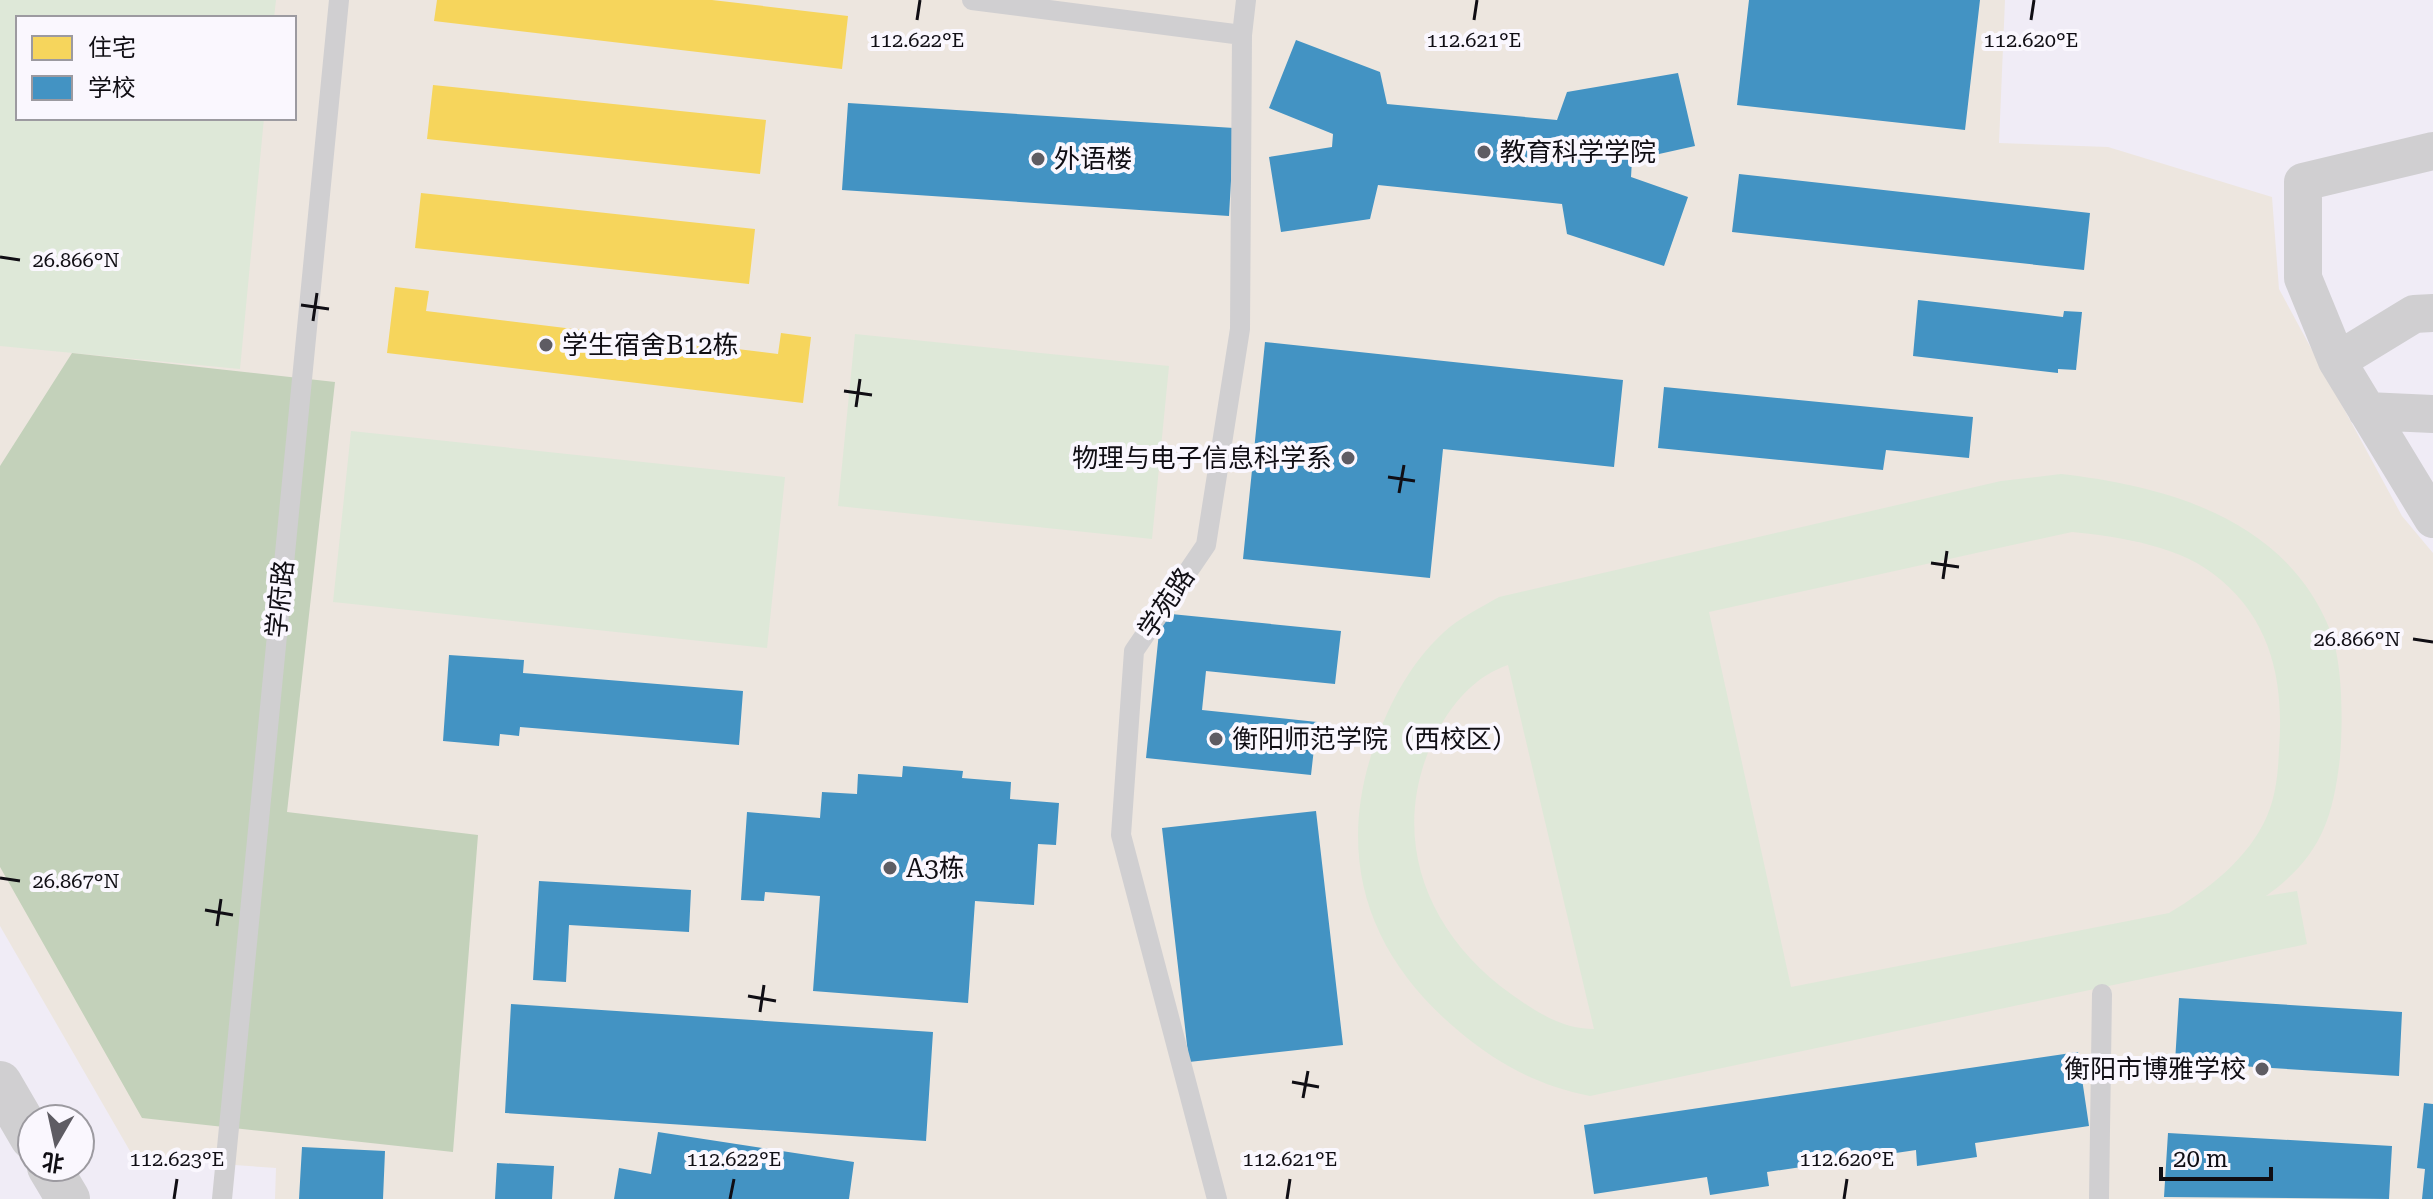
<svg xmlns="http://www.w3.org/2000/svg" width="2433" height="1199" font-family="'Roboto Serif','Noto Sans SC',serif">
  <style>
    .education { fill: #ede6df; fill-rule: evenodd }
    .green { fill: #dee8d8; fill-rule: evenodd }
    .forest { fill: #c3d1ba }
    .homes { fill: #f6d55c }
    .schools { fill: #4393c3 }
    .lines { fill: none; stroke-linecap: round; stroke-linejoin: round }
    .service { stroke: #d0cfd1; stroke-width: 20 }
    .minor { stroke: #d0cfd1; stroke-width: 38 }
    .secondary { stroke: #d0cfd1; stroke-width: 44 }
    .ticks { fill: none; stroke: #100e14; stroke-width: 3 }
    .poi-dot { fill: #5e5c63; stroke: #faf7fe; stroke-width: 3 }
    .labels { text-anchor: middle; stroke-width: 8; stroke-linejoin: round; paint-order: stroke }
    .poi-label { font-size: 26px; fill: #100e14; stroke: #faf7fe; text-anchor: start }
    .street-label { font-size: 26px; fill: #100e14; stroke: #faf7fe }
    .ticks-label { font-size: 20px; text-anchor: middle; fill: #100e14; stroke: #faf7fe; stroke-width: 8; stroke-linejoin: round; paint-order: stroke }
  </style>
  <rect width="100%" height="100%" fill="#f0ecf6"/>
  <path class="education" d="M0,0H2005L1999,143L2108,147L2272,197L2279,289L2402,516L2433,553V1199H275L276,1168L134,1158L0,926ZM18,18H294V118H18Z"/>
  <path class="green" d="M0,0H276L274,18H18V118H264L240,369L0,346Z
    M855,334L1169,366L1152,539L838,506Z
    M351,431L785,477L767,648L333,602Z
    M2061,474C2167,486 2286,519 2330,630C2343,663 2343,722 2340,757C2333,821 2319,858 2266,896L2297,891L2307,944L1590,1096C1540,1086 1501,1066 1461,1033C1367,956 1334,856 1376,741C1391,700 1411,663 1443,633C1459,618 1480,608 1499,597L2001,481ZM2072,532C2121,537 2183,546 2221,580C2273,624 2284,685 2279,750C2278,773 2276,795 2267,816C2249,858 2208,890 2169,913L1791,987L1709,612ZM1508,665L1594,1029C1562,1029 1536,1012 1511,994C1421,929 1385,826 1441,725C1456,699 1478,675 1508,665Z"/>
  <path class="forest" d="M72,353L335,382L287,812L478,835L453,1152L142,1118L0,867V466Z"/>
  <path class="homes" d="M437,0H712L848,16L842,69L434,21Z
    M433,85L766,120L760,174L427,139Z
    M421,193L755,229L749,284L415,248Z
    M395,287L429,291L426,311L778,354L781,333L811,337L803,403L387,353Z"/>
  <path class="schools" d="M1749,0H1980L1965,130L1737,105Z
    M1296,40L1380,72L1387,104L1557,120L1567,92L1678,73L1695,146L1632,160L1631,177L1688,197L1664,266L1567,234L1562,204L1378,185L1370,219L1281,232L1269,157L1332,147L1333,134L1269,108Z
    M848,103L1234,128L1229,216L842,190Z
    M1739,174L2090,213L2084,270L1732,232Z
    M1918,300L2063,317L2064,311L2082,312L2076,370L2058,369V373L1913,356Z
    M1265,342L1623,380L1614,467L1443,449L1430,578L1243,559Z
    M1664,387L1973,417L1969,458L1886,450L1883,470L1658,448Z
    M1161,613L1341,631L1335,684L1206,671L1202,710L1317,722L1311,775L1146,758Z
    M449,655L524,660L523,673L743,691L739,745L520,727L519,736L500,734L499,746L443,741Z
    M903,766L963,771L962,778L1011,782L1010,799L1059,803L1056,845L1038,844L1034,905L975,901L968,1003L813,991L820,896L765,892L764,901L741,900L747,812L820,818L822,792L857,794L858,774L902,777Z
    M1316,811L1343,1045L1189,1062L1162,828Z
    M539,881L691,890L689,932L569,925L566,982L533,980Z
    M2179,998L2402,1012L2399,1076L2175,1062Z
    M511,1004L933,1032L926,1141L505,1113Z
    M2078,1052L2089,1126L1975,1143L1977,1157L1917,1166L1916,1150L1767,1172L1769,1186L1710,1195L1707,1177L1594,1194L1584,1125Z
    M2424,1103L2433,1104V1199H2422L2425,1169L2417,1168Z
    M658,1132L854,1162L849,1199H614L619,1168L651,1174Z
    M2168,1133L2392,1146L2389,1199L2164,1197Z
    M302,1147L385,1151L383,1199H299Z
    M497,1163L554,1166L552,1199H495Z"/>
  <g class="lines">
    <path class="service" d="M972,0L1242,35
      M222,1199L339,0
      M1217,1199L1121,835L1134,651L1206,545L1240,329L1242,35L1246,0
      M2099,1199L2102,994"/>
    <path class="minor" d="M2433,313L2414,314L2337,361L2433,519
      M2337,361L2303,278V182L2433,151
      M2367,411L2433,414"/>
    <path class="secondary" d="M0,1083L32,1138
      M49,1167L68,1199"/>
  </g>
  <path class="ticks" d="M917,20L920,0M1474,20L1477,0M2031,20L2034,0M0,257L20,260M301,305L329,309M313,321L317,293M844,391L872,395M856,407L860,379M1388,477L1415,481M1399,493L1404,465M1931,563L1959,567M1943,579L1947,551M2413,639L2433,642M0,878L20,881M205,910L233,915M217,926L221,899M748,996L776,1001M760,1012L764,985M1292,1082L1319,1087M1303,1098L1308,1071M174,1199L177,1179M730,1199L734,1179M1287,1199L1290,1179M1844,1199L1847,1179"/>
  <g class="poi-dot">
    <circle cx="1484" cy="152" r="8"/>
    <circle cx="1038" cy="159" r="8"/>
    <circle cx="546" cy="345" r="8"/>
    <circle cx="1348" cy="458" r="8"/>
    <circle cx="1216" cy="739" r="8"/>
    <circle cx="890" cy="868" r="8"/>
    <circle cx="2262" cy="1069" r="8"/>
  </g>
  <g class="labels">
    <g class="poi-label">
      <text x="1500" y="161">教育科学学院</text>
      <text x="1054" y="168">外语楼</text>
      <text x="562" y="354">学生宿舍B12栋</text>
      <text x="1332" y="467" text-anchor="end">物理与电子信息科学系</text>
      <text x="1232" y="748">衡阳师范学院（西校区）</text>
      <text x="906" y="877">A3栋</text>
      <text x="2246" y="1078" text-anchor="end">衡阳市博雅学校</text>
    </g>
    <g class="street-label">
      <text transform="translate(280 599) rotate(-84)" y="9">学府路</text>
      <text transform="translate(1166 603) rotate(-56)" y="9">学苑路</text>
    </g>
  </g>
  <g class="ticks-label">
    <text x="917" y="47">112.622°E</text>
    <text x="1474" y="47">112.621°E</text>
    <text x="2031" y="47">112.620°E</text>
    <text x="76" y="267">26.866°N</text>
    <text x="2357" y="646">26.866°N</text>
    <text x="76" y="888">26.867°N</text>
    <text x="177" y="1166">112.623°E</text>
    <text x="734" y="1166">112.622°E</text>
    <text x="1290" y="1166">112.621°E</text>
    <text x="1847" y="1166">112.620°E</text>
  </g>
  <rect x="16" y="16" width="280" height="104" fill="#faf7fe" stroke="#9c9aa0" stroke-width="2"/>
  <rect x="32" y="36" width="40" height="24" fill="#f6d55c" stroke="#9c9aa0" stroke-width="2"/>
  <text x="88" y="56" font-size="24" fill="#100e14">住宅</text>
  <rect x="32" y="76" width="40" height="24" fill="#4393c3" stroke="#9c9aa0" stroke-width="2"/>
  <text x="88" y="96" font-size="24" fill="#100e14">学校</text>
  <g transform="translate(56 1143) rotate(189)"><circle r="38" fill="#faf7fe" stroke="#9c9aa0" stroke-width="2"/>
  <path d="M0-6L14 30L0 20L-14 30Z" fill="#5e5c63"/>
  <text y="-12" font-size="22" font-weight="bold" text-anchor="middle" fill="#100e14">北</text>
  </g>
  <path d="M2161 1167v12h110v-12" fill="none" stroke="#100e14" stroke-width="4"/>
  <text x="2173" y="1167" font-size="24" fill="#100e14" stroke="#faf7fe" stroke-width="6" paint-order="stroke">20 m</text>
</svg>
